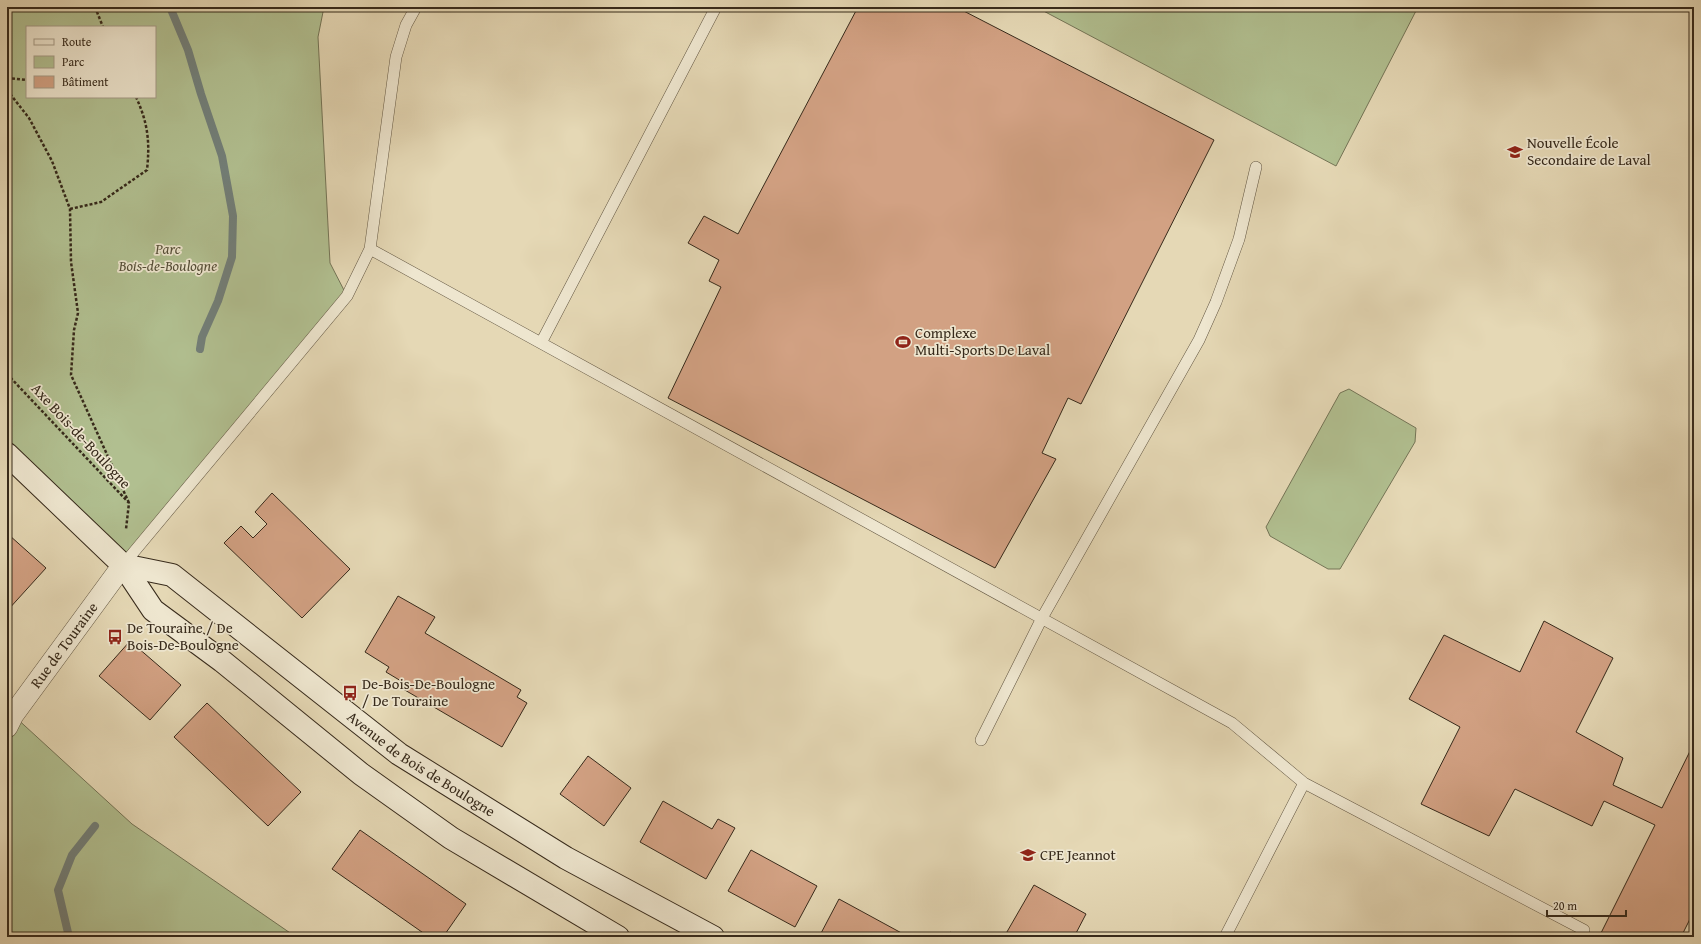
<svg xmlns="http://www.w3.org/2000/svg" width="1701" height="944" font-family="'Gentium Book Plus',serif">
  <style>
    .green { fill: #b1bf90; stroke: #747456; fill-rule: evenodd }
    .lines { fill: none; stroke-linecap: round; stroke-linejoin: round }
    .stream { stroke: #727f79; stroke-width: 8 }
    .building { fill: #d2a183; stroke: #372a1b }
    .lane-casing { stroke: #625642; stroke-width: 12 }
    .street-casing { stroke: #625642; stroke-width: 22 }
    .secondary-casing { stroke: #372a1b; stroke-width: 24 }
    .path { stroke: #372a1b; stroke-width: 2.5; stroke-dasharray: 3 2; stroke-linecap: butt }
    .lane { stroke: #eee6cf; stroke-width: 11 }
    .street { stroke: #eee6cf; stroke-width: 21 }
    .secondary { stroke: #eee6cf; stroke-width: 22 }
    .labels { text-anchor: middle; stroke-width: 3.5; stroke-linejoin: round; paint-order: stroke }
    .poi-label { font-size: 15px; fill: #372a1b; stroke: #eee6cf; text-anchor: start }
    .park-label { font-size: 15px; font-style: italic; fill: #564f38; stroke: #eee6cf }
    .street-label { font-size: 15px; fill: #372a1b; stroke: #eee6cf }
  </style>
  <rect width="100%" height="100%" fill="#e5d8b5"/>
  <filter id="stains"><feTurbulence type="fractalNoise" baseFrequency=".005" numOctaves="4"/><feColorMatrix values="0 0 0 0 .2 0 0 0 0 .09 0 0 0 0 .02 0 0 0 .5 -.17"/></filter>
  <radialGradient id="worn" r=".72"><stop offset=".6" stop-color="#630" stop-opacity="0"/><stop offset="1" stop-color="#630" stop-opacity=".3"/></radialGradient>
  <path class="green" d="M7,7H324L318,37L330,263L347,296L123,565L7,454ZM27,27H155V97H27Z
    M1036,7H1418L1336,166Z
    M1349,389L1416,428L1415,442L1340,569H1328L1270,536L1266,527L1340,393Z
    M13,715L132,824L296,937H7V727Z"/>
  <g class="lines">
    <path class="stream" d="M170,7L188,50L201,94L222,156L233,216L232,257L218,301L202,337L200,349
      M69,937L58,890L72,855L95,826"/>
  </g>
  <path class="building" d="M858,7H956L1214,140L1081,404L1068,398L1042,453L1056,459L995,568L668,398L721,287L709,281L719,260L688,243L704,216L738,234Z
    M272,493L350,569L302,618L224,543L241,526L253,538L267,524L255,512Z
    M9,535L46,568L7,611V537Z
    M398,596L435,617L425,633L521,690L517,697L527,703L502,747L398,686L401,681L386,672L389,667L365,652Z
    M1544,621L1613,658L1576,732L1623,758L1613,785L1662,808L1694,743V911L1681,937H1599L1655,825L1604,801L1592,826L1515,789L1489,836L1421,804L1460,727L1409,699L1444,635L1520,672Z
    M130,641L181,685L150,720L99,676Z
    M207,703L301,792L268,826L174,737Z
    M588,756L631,788L604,826L560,794Z
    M663,801L712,829L718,819L735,828L706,879L640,842Z
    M360,830L466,904L443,937H429L332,869Z
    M751,850L817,886L795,927L728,891Z
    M1034,885L1086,914L1074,937H1004Z
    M839,899L907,936L906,937H819Z
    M950,932L958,937H947Z"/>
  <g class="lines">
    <g class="lane-casing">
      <path id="lane" d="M370,249L1232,723L1304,783L1584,930L1580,937
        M541,343L716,7
        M123,565L347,296L370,249L396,57L406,25L416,7
        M981,740L1042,618L1199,340L1216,302L1239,239L1256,167
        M1225,937L1304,783"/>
    </g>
    <g class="street-casing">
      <g id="street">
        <path id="s1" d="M7,727L13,715L123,565"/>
      </g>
    </g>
    <g class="secondary-casing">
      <g id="secondary">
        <path d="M7,454L123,565L153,610L222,661L361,774L451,838L618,937"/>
        <path id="s2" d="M123,565L172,575L399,754L566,858L713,937"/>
      </g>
    </g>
    <path class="path" d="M95,7L103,27
      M7,78L27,80
      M7,90L29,118L52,161L70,209L71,262L78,313L74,330L71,375L129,503
      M70,209L101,202L147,170C150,142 148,123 136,97
      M7,374L129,503L126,529"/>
    <use href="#lane" class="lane"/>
    <use href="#street" class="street"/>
    <use href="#secondary" class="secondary"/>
  </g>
  <defs>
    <g id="school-bare" transform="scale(1.2)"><path d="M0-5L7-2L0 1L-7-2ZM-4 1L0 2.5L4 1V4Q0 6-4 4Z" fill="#8f2418" stroke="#eee6cf" stroke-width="2.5" paint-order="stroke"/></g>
    <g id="stadium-bare" transform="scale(1.2)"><path d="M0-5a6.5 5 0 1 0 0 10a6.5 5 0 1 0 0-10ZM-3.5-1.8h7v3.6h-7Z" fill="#8f2418" stroke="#eee6cf" stroke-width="2.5" paint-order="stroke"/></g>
    <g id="bus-bare" transform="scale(1.2)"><path d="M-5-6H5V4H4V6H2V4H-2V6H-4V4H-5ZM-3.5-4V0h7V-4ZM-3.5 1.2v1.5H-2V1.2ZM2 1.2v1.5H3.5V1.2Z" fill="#8f2418" stroke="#eee6cf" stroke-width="2.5" paint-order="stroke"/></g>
  </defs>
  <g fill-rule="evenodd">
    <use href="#school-bare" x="1515" y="152"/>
    <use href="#stadium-bare" x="903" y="342"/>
    <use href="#bus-bare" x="115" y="637"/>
    <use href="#bus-bare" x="350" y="693"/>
    <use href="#school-bare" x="1028" y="855"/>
  </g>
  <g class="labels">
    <g class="poi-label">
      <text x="1527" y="148">Nouvelle École<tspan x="1527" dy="17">Secondaire de Laval</tspan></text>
      <text x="915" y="338">Complexe<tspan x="915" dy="17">Multi-Sports De Laval</tspan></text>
      <text x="127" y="633">De Touraine / De<tspan x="127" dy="17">Bois-De-Boulogne</tspan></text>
      <text x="362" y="689">De-Bois-De-Boulogne<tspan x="362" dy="17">/ De Touraine</tspan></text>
      <text x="1040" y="860">CPE Jeannot</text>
    </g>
    <g class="park-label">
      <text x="168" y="254">Parc<tspan x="168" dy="17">Bois-de-Boulogne</tspan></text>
    </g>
    <g class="street-label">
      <text transform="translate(81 436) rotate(47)" y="5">Axe Bois-de-Boulogne</text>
      <text dy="5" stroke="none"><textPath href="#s1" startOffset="100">Rue de Touraine</textPath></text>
      <text dy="5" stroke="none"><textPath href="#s2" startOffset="363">Avenue de Bois de Boulogne</textPath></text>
    </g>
  </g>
  <rect width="1701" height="944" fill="none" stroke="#e5d8b5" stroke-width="24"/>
  <rect x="8" y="8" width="1685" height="928" fill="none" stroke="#372a1b" stroke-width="2"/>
  <rect x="12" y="12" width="1677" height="920" fill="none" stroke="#372a1b"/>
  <rect x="26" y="26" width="130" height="72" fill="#eee6cf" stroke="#a59b87"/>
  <rect x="34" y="39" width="20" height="6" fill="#eee6cf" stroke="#a59b87"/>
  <text x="62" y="46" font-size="12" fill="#372a1b">Route</text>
  <rect x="34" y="56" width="20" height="12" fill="#b1bf90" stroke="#a59b87"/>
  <text x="62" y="66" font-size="12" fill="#372a1b">Parc</text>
  <rect x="34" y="76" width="20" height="12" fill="#d2a183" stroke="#a59b87"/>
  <text x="62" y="86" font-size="12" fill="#372a1b">Bâtiment</text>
  <path d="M1547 910v6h79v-6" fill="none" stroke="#372a1b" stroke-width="2"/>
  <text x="1553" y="910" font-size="12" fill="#372a1b" stroke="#eee6cf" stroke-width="3" paint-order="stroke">20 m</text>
  <rect width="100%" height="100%" filter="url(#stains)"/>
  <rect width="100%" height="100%" fill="url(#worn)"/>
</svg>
